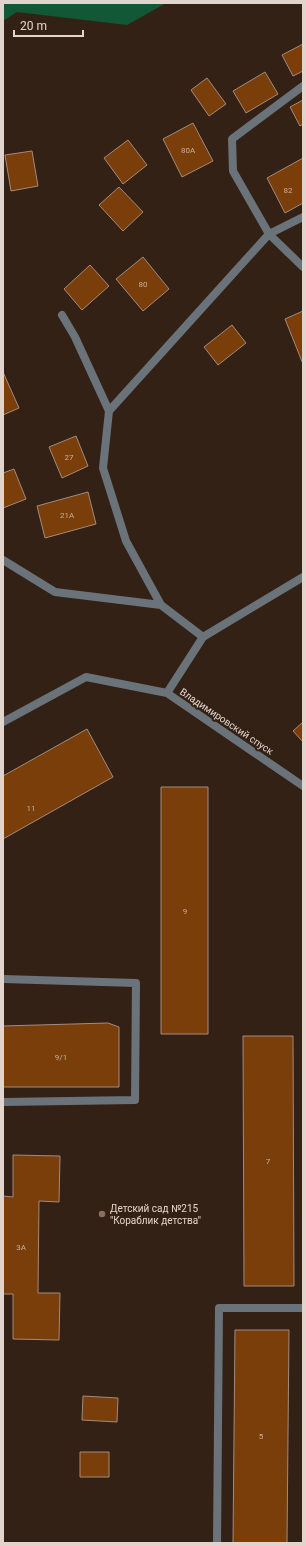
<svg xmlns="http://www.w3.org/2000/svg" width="306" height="1546" font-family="Roboto,sans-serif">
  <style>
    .green { fill: #125836 }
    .building { fill: #7a3e0b; stroke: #a38b7d }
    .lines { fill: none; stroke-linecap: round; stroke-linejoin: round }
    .service { stroke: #6a737a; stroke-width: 8 }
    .minor { stroke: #6a737a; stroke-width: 8 }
    .education-dot { fill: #8d6e63; stroke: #342115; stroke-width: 1.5 }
    .labels { text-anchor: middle; stroke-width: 4; stroke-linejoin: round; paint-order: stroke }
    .number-label { font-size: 8px; fill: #c7ae9c }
    .street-label { font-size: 10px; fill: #e1d4cc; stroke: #342115 }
    .poi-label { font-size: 10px; fill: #e1d4cc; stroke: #342115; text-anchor: start }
  </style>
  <rect width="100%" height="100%" fill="#342115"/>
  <path class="green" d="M3,3H166L127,25L17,12L3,21Z"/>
  <path class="building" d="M303,44V71L293,76L282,55Z
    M265,72L278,94L246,113L233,91Z
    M207,78L226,104L209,116L191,90Z
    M303,100V124L300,126L290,107Z
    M193,123L213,161L182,177L163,139Z
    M128,140L147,165L123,184L104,158Z
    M32,151L38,186L11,191L5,155Z
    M303,158V203L285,213L267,178Z
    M119,187L143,212L123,231L99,205Z
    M143,257L169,289L143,311L116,279Z
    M90,265L109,286L82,310L64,289Z
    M303,311V364L285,319Z
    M232,325L246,343L218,365L204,347Z
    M3,372L19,408L3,415Z
    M76,436L88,466L62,478L49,447Z
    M14,469L26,499L3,508V473Z
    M88,492L96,524L45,538L37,506Z
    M303,722V742L293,731Z
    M87,729L113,777L3,839V776Z
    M161,787H208V1034H161Z
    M108,1023L119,1027V1087H3V1026Z
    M243,1036H293L294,1286H244Z
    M13,1155L60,1156L59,1202L39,1201L38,1293H60L59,1340L13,1339V1294H3V1196L13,1197Z
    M235,1330H289L287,1543H233Z
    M83,1396L118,1398L117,1422L82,1420Z
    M80,1452H109V1477H80Z"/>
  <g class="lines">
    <path class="service" d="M3,979L136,983L135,1100L3,1102
      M217,1543L219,1308H303"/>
    <path class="minor" d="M303,86L232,139L233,171L269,234L303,267
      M62,315L75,337L109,411
      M3,560L55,592L161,605
      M203,637L161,605L126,541L103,468L109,411L269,234L303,217
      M167,693L203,637L303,577
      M3,722L86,677L167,693L303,786"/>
  </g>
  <circle class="education-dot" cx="102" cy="1214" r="4"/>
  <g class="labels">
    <g class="number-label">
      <text x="188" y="153">80А</text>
      <text x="288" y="193">82</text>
      <text x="143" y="287">80</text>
      <text x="69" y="460">27</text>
      <text x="67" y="518">21А</text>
      <text x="31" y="811">11</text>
      <text x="185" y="914">9</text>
      <text x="61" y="1060">9/1</text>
      <text x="268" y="1164">7</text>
      <text x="21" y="1250">3А</text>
      <text x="261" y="1439">5</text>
    </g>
    <g class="street-label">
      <text transform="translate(227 721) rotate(34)" y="4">Владимировский спуск</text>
    </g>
    <g class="poi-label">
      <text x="110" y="1212">Детский сад №215<tspan x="110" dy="12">"Кораблик детства"</tspan></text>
    </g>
  </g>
  <rect width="306" height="1546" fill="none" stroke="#e1d4cc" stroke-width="8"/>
  <path d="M14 30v6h69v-6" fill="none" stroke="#e1d4cc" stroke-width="2"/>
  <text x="20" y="30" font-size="12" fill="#e1d4cc" stroke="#342115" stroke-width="3" paint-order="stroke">20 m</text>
</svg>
